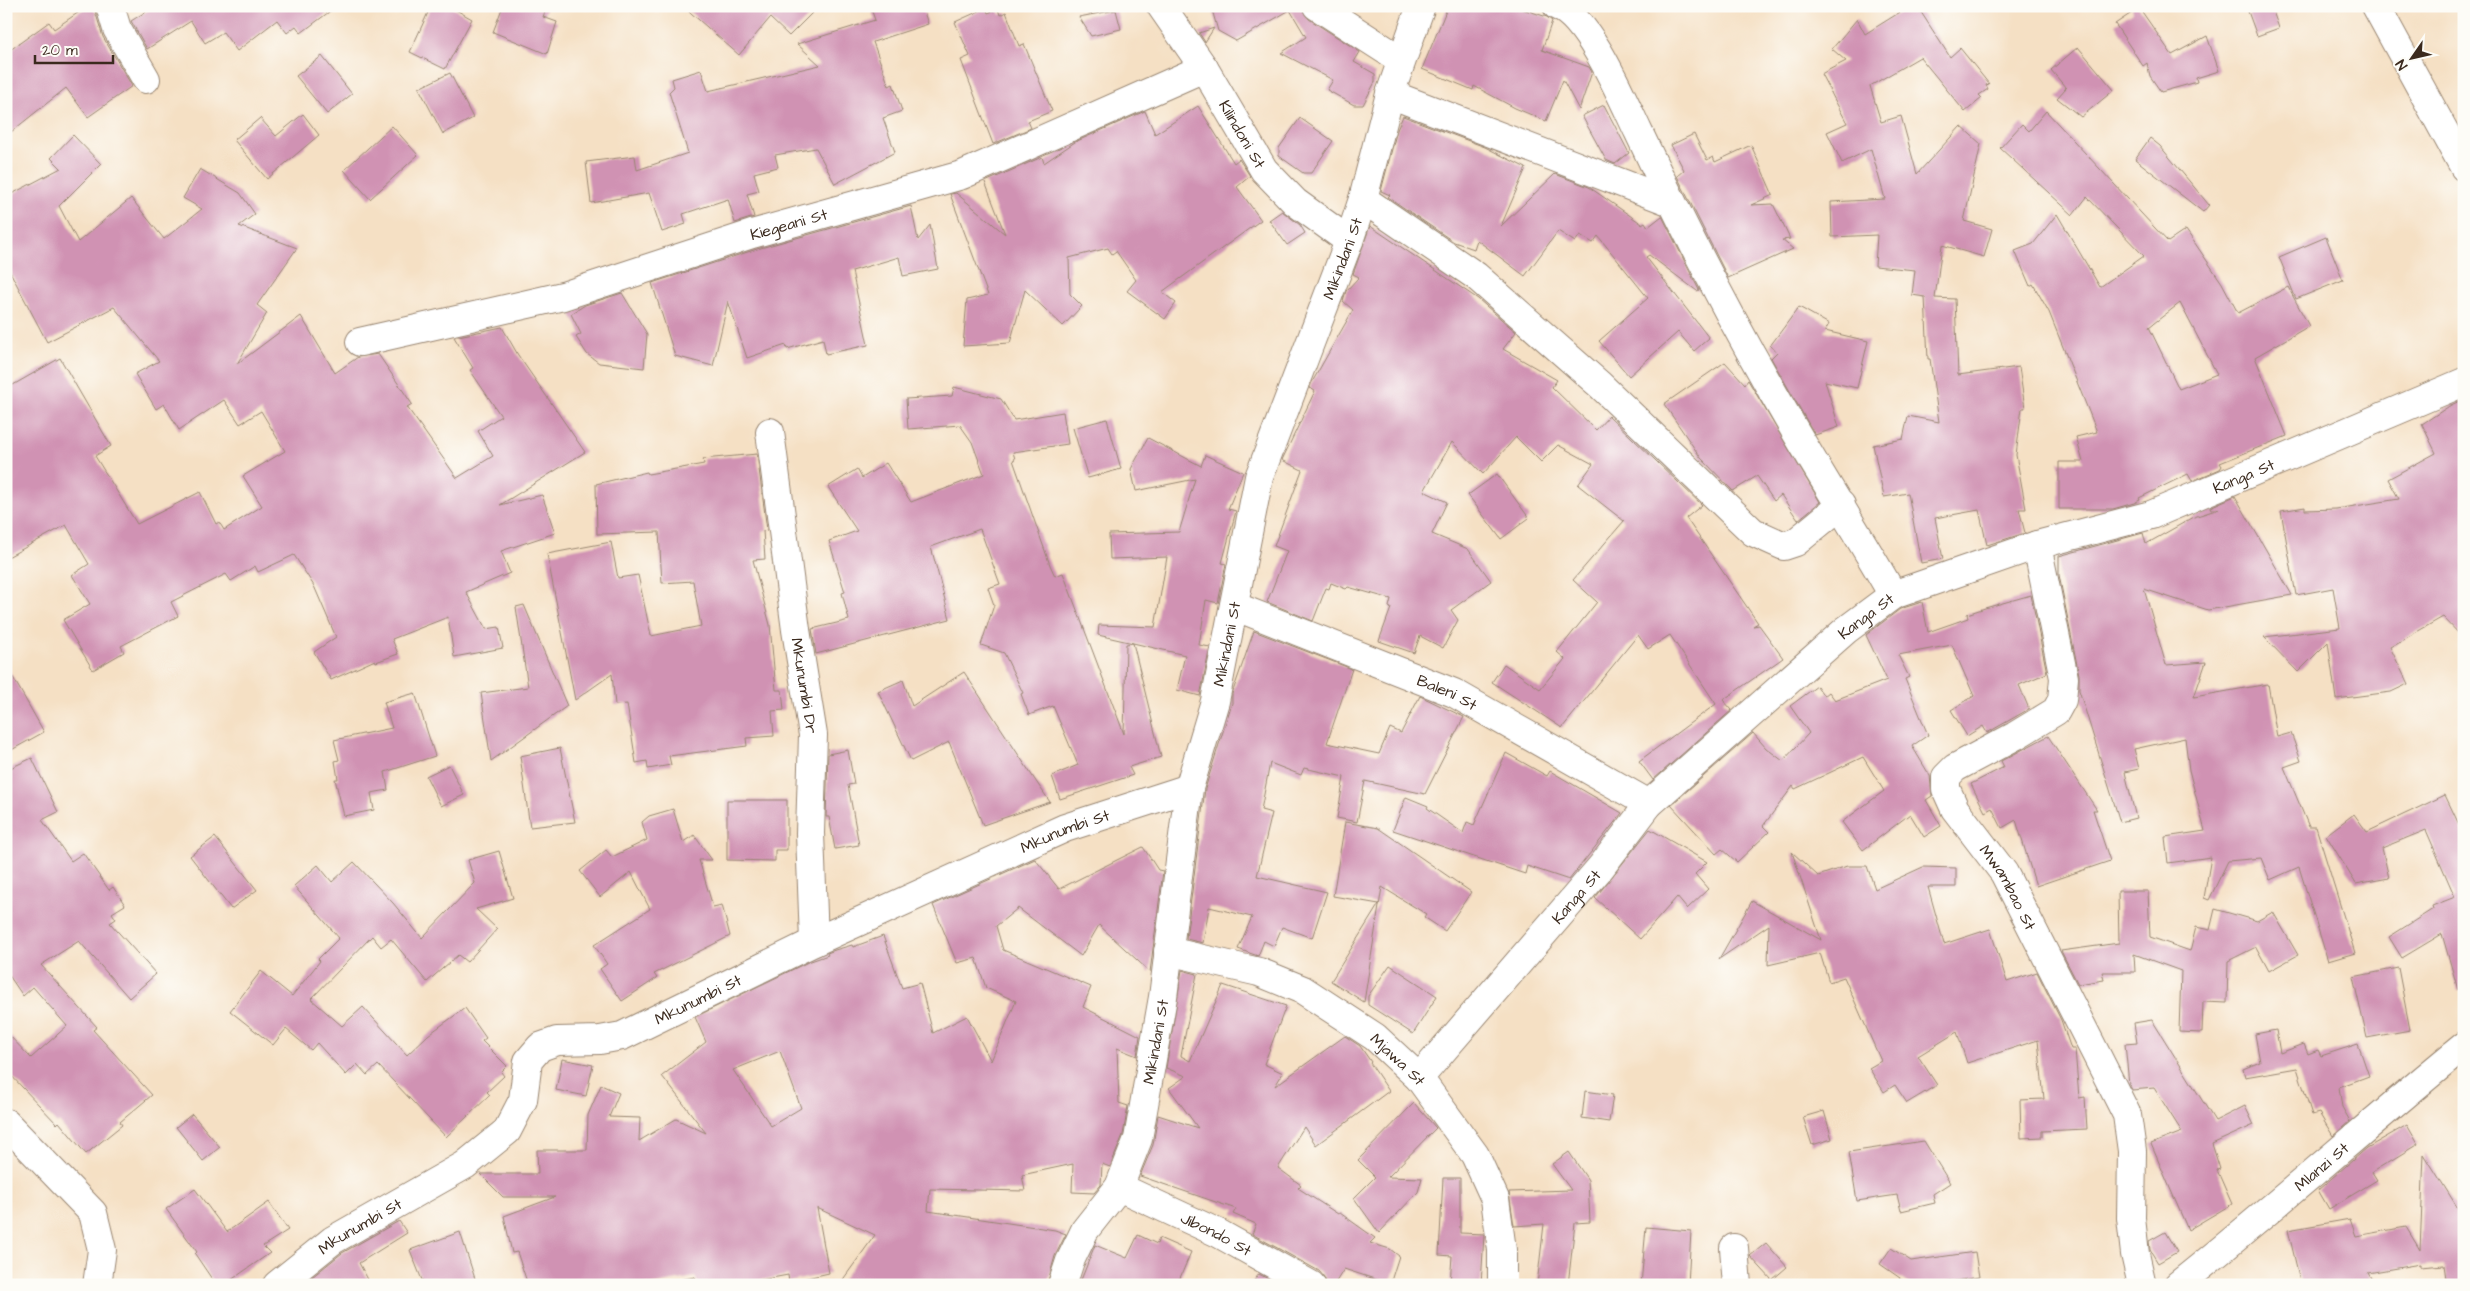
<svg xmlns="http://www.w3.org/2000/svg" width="2470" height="1291" font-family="'Architects Daughter',sans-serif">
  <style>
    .building { fill: #d092b3; fill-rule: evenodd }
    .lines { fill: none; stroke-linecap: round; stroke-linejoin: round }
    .minor-casing { stroke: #988571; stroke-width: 30 }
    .minor { stroke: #fff; stroke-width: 28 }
    .labels { text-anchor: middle; stroke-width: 5; stroke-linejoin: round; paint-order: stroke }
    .street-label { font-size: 16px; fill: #3b2a1e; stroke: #fdfcf7 }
  </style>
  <rect width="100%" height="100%" fill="#fdfcf7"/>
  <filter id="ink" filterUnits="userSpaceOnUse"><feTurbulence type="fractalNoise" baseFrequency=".02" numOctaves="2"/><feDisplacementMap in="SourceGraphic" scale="10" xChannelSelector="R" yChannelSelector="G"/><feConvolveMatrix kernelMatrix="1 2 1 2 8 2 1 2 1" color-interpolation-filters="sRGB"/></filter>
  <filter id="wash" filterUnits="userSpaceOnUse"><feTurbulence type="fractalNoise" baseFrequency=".0096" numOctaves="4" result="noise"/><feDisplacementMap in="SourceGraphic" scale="20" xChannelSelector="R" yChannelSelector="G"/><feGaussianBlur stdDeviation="1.12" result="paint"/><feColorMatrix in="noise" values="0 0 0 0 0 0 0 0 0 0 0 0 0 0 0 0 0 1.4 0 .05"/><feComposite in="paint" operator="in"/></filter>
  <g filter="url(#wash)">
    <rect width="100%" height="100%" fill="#f5e0c4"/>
    <g id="blocks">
      <path class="building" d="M88,6H92L95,11L103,37L132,86L88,117L66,88L6,136V53L49,22L54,29Z
        M155,6H337L301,33L296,26L287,33L277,20L237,51L223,32L205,43L191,21L147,49L131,21Z
        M431,6H449L472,19L445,69L410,52Z
        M503,6H547L543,17L557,22L547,54L493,32Z
        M683,6H819L789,36L770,18L739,55Z
        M870,6H922L928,24L873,42L889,86L893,84L902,111L883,118L895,152L835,184L816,148L775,155L778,167L754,173L759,191L747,194L754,217L735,223L728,199L683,214L686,224L662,232L649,193L591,203L586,162L635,156L637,170L688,153L669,92L674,87L672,79L701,70L708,91L820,65L797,44L875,20Z
        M1211,6H1298L1302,9L1309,19L1360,52L1354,62L1375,74V82L1363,105H1354L1327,90L1333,80L1281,53L1306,37L1290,10L1236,41L1218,31Z
        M1448,6H1513L1547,17L1552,21L1542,50L1589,67L1592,72L1579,110L1563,80L1546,121L1515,108L1474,86L1473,90L1422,69Z
        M1910,6H1917L1950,57L1960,48L1989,84L1986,85L1988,89L1979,95L1982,98L1965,112L1920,57L1870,86L1881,122L1901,116L1917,174L1961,126L1981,144L1964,221L1992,229L1984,257L1942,245L1935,298L1955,299L1958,375L2019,367L2025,408H2022L2016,455L2026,509H2019L2025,533L1987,545L1979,510L1935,518L1943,559L1921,563L1908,493L1884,497L1873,445L1903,439L1908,416L1939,422L1930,359H1928L1925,297L1912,295L1915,270L1875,266L1877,235L1832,237L1831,202L1885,199L1871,149L1842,163L1827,132L1847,123L1821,74L1846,61L1832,49L1857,19L1865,34Z
        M2132,6H2138L2172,55L2207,36L2219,71L2196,78L2197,82L2161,92L2150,76L2147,63L2143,66L2115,24L2133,12Z
        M2246,6H2271L2279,28L2257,36Z
        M986,8L988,13L998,9L1000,15L1006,12L1019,46L1024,44L1052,111L1028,121L1031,128L993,144L961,60L970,56L955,22Z
        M1116,10L1121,29L1091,36L1079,17Z
        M1214,28L1205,42L1199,33Z
        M2078,47L2114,90L2081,117L2057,98L2066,88L2051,70Z
        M322,56L352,94L327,114L296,76Z
        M450,73L473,118L443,134L419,88Z
        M1604,105L1629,153L1615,164L1606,160L1582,116Z
        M1198,106L1234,163L1239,159L1250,176L1237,187L1261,220L1162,292L1176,303L1165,319L1127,291L1136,280L1116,251L1112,254L1108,248L1069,258L1070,294L1082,306L1063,326L1025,290L1010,343L963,346L967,300L988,295L950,194L956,193L1005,234L985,182L1042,157L1044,163L1075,142L1145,111L1155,134Z
        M2046,111L2168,242L2186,230L2222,283L2238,313L2288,287L2309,326L2255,357L2287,436L2220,463L2222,466L2220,469L2192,481L2188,474L2139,498L2140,500L2134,503L2113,509H2059V462H2083L2076,437L2097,432L2049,312L2033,284L2030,286L2015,251L2033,244L2057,214L2100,287L2144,256L2087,197L2073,215L2000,148L2022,124L2029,131ZM2180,303L2217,374L2179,389L2149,327Z
        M303,114L319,135L267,179L234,140L260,118L276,136Z
        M1403,116L1485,147L1526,168L1501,226L1555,174L1589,187L1642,224L1645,222L1648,227L1662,216L1699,290L1697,291L1649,255L1646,257L1709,338L1694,351L1678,332L1629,376L1599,341L1648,298L1598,236L1593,243L1580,235L1575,242L1558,231L1525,276L1477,240L1474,249L1454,242L1388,197L1390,195L1381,191L1397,130Z
        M1300,118L1333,141L1311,173H1303L1279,156V148Z
        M392,126L418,155L370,199L344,170Z
        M1694,134L1707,160L1713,157L1715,162L1751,145L1773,195L1751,205L1773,204L1790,239L1782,240L1793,249L1728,278L1677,176L1684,170L1671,145Z
        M73,135L101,164L59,206L78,242L131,198L164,239L202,209L183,198L200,169L240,193L255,214L239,226L297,248L257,305L267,313L237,364L301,316L335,373L358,357L378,354L412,404L407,407L457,478L493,456L478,431L501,416L470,370L473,368L454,337L502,327L518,355L585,452L500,505L542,495L555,533L501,551L510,573L466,592L486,629L499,627L503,648L454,657L448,617L392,639L398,654L376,662L375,660L331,680L314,652L336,637L314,586L294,555L258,572L255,566L231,581L226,574L171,602L178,616L121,646L124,652L93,670L63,620L90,604L72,575L89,564L66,525L6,558V389L60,358L111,446L95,456L137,524L200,492L216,524L219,522L224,530L262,506L243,476L285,451L261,411L240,424L224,400L179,430L164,404L156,409L135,374L159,361L114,307L47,342L6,264V197L61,168L51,158Z
        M2150,138L2160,146L2209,205L2203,212L2135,159Z
        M911,206L918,240L930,225L938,269L903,276L899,257L852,271L868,345L826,354L823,339L787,349L786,345L747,358L728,301L713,366L675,356L652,283L757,249Z
        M1282,211L1300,225L1305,233L1287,245L1269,220Z
        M1370,226L1478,299L1516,332L1503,349L1557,380L1552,387L1596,430L1609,416L1702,505L1686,518L1758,623L1753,626L1759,625L1783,658L1723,700L1732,710L1653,780L1639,761L1716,704L1670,635L1648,649L1638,635L1562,728L1492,682L1504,664L1540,689L1565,659L1557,652L1597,602L1573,580L1624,521L1578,485L1593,464L1558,445L1541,462L1516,437L1483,474L1452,442L1424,491L1447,502L1432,534L1468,549L1491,581L1451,610L1458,620L1443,648L1420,636L1414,653L1379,641L1391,608L1389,607L1391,599L1348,587L1346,589L1331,583L1329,589L1326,588L1313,621L1267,602L1287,551L1274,546L1302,470L1282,460L1315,391L1310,388L1311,384L1353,310L1343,301L1346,291L1359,277L1353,274Z
        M2326,237L2343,280L2296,299L2279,257Z
        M622,293L647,334L644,368L599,363L587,354L576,337L581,334L571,314L585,305Z
        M1799,307L1829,324L1825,331L1868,341L1857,388L1825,381L1839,427L1815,435L1771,358L1777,352L1770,346Z
        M1725,362L1745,384L1748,380L1820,502L1798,520L1781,495L1774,501L1757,476L1733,491L1701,458L1664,404Z
        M954,387L1001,399L1014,420L1063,412L1068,444L1013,452L1015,459L1013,460L1050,565L1055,576L1063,573L1124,734L1126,644L1133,643L1098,635L1099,625L1155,627L1167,557L1110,559L1109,534L1179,532L1195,479L1136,491L1131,469L1148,438L1201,466L1205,455L1243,472L1228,509L1236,511L1222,563L1226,564L1218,603L1206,600L1199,645L1210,647L1200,696L1177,690L1185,655L1133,643L1161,757L1129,767L1133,775L1060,799L1052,776L1078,765L1053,706L1029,715L1021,694L1023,693L1004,653L981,645L994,605L988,588L1000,584L980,529L931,547L950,619L816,654L812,629L849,620L842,593L845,592L829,541L857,531L828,487L857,469L862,478L886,463L911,502L984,474L972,442L960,425L908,429L906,399L952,396Z
        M2464,399V639L2443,617L2390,647L2408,684L2391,692L2336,699L2328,642L2298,672L2264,637L2340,628L2333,588L2296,595L2281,511L2305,507V510L2336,509L2399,499L2388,479L2436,453L2422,424L2451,405Z
        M1107,419L1121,469L1088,478L1073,428Z
        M757,454L767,530L763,531L765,559L753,560L770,625L776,690H782L784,710L772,711L774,736L746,738L747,746L669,756L671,765L648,769L647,761L636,763L627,704L615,705L612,674L575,700L547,554L611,542L618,578L638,575L651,636L701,626L693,581L662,583L659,532L597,534L596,484L647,472L648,474L704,464L703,459Z
        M1497,474L1529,518L1501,539L1468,495Z
        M2235,496L2292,595L2208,610L2144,589L2166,665L2206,662L2194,697L2268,684L2277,737L2291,733L2301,761L2284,767L2309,827H2316L2355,953L2328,961L2299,867L2270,880L2261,858L2228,861L2209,900L2204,898L2211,857L2168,863L2165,837L2205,831L2189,770L2185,738L2134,749L2139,769L2125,772L2136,818L2120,822L2079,690V675L2059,575V556L2143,533L2146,544L2194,517L2219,509H2211L2210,507Z
        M2031,595L2047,673L2019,685L2029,709L1987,733L1983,726L1967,736L1951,710L1974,696L1952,645L1898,655L1909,677L1905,679L1928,735L1912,746L1930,776L1932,796L1926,800L1941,826L1924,837L1910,814L1863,850L1842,822L1884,791L1863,757L1795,789L1793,786L1763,826L1769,832L1737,862L1722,849L1716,854L1671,805L1753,733L1766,748L1783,761L1809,733L1790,706L1817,686L1824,696L1829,692L1835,700L1887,680L1866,635L1900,609L1922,602L1928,632L1968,618L1967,614L1985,608Z
        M524,605L567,706L491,761L481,693L528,687L516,607Z
        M1254,631L1352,669L1327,743L1379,754L1390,728L1401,733L1420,696L1464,717L1425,794L1365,781L1357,822L1337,818L1344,777L1304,768L1301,775L1270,763L1261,810L1272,813L1257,876L1327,892L1312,938L1282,927L1274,946L1264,941L1258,956L1238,949L1252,917L1209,907L1203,943L1186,939L1205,789L1232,703V694Z
        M6,665L44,732L6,753Z
        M964,672L1037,783L1050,802L983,825L949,742L911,761L878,691L903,680L912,706Z
        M415,693L435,756L385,772L388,790L371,793L374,810L344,816L335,779H338L335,761L339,760L334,740L392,728L384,702Z
        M2048,736L2097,810H2093L2110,861L2036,886L2016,820L2002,828L1992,808L1985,812L1971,784L2004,767L2001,761Z
        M560,748L575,822L530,827L520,756Z
        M848,750L854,784L848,785L859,845L835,849L829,817H826L828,754Z
        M1506,753L1547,776L1550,771L1622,813L1569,880L1527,866L1525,874L1393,830L1406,797L1428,806L1427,808L1463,833L1467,822L1474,825Z
        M32,758L58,812L42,820L71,861L83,853L109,890L113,887L125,905L112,913L116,919L110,923L156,974L129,998L79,941L41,965L97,1027L93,1030L152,1095L120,1122L122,1125L86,1154L59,1122L57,1124L6,1070V1032L31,1058L67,1026L33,987L23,996L6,971V770Z
        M449,765L464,795L441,806L426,776Z
        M2445,795L2464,835V989L2458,990L2442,934L2402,958L2389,937L2433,909L2432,906L2455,897L2426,830L2382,848L2389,878L2356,884L2326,835L2354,814L2367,832Z
        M727,800H787V850H775V861L727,860Z
        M673,809L683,842L694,835L712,860H699L713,907L722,905L730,936L654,974L657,978L622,1001L600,969L607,964L594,945L650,909L631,872L600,897L580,871L606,850L612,857L647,840L642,822L649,816Z
        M1345,822L1378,828L1471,892L1445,931L1424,917L1426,914L1382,887L1364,1002L1331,981L1379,904L1333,896Z
        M1650,829L1707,862L1695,874L1708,889L1687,909L1677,897L1640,939L1595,898Z
        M215,837L257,890L231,909L190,856Z
        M1143,847L1158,870L1163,871L1150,972L1099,925L1081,956L1018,908L996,926L1003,950L1091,987L1083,1007L1140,1036L1137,1056L1117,1048L1119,1103L1128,1106L1123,1135L1110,1167L1102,1164L1101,1185L1094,1193L1072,1192L1073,1164L1022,1175L1025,1191L930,1189L928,1211L1055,1230L1066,1234L1055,1256L1047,1285H997L998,1282L839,1285L875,1235L817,1208L829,1273L789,1282L788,1275L734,1285H699L695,1277L651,1285H528L517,1252L512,1253L504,1216L555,1197H503L480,1174H538L537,1150H587L588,1115L601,1085L619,1093L609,1117L640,1118L639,1141L676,1119L706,1133L662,1076L706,1042L695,1017L808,962L828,955L827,953L835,950L852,945L853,947L883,936L902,988L920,983L933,1033L967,1016L991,1061L1016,1001L986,988L976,958L957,963L933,905L1035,859L1059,889ZM780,1051L801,1108L771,1126L733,1070Z
        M499,851L513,898L476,909L497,929L467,962L458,955L427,982L391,939L381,947L372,936L311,999L342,1026L363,1007L407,1055L428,1035L465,1008L486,1038L482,1041L507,1066L501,1072L504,1076L487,1092L490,1095L446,1137L378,1065L367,1075L357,1064L346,1075L317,1043L311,1050L286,1029L273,1045L230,1011L261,971L292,996L320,961L318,959L339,938L294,886L318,865L332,882L354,862L393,903L422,938L475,883L468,860Z
        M1792,852L1818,876L1847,866H1867L1875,889L1923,867L1956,868V887H1928L1944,944L1990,929L2007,982L2037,972L2061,1020L2071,1049H2075L2079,1098L2085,1097L2087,1129L2042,1131V1137L2021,1138L2020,1100L2044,1099L2038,1040L1967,1063L1957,1032L1918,1056L1937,1085L1907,1103L1895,1085L1884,1092L1869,1068L1881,1061L1844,977L1829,982L1820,953L1768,965L1769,925L1719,959L1752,901L1821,940Z
        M2118,891H2148L2150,937L2190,951L2196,927L2210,930L2215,909L2257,921L2273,912L2298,955L2269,971L2256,947L2228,961L2227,1003L2203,1002L2202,1033L2179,1032L2181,971L2134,954L2135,972H2102L2104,980L2078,984L2061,951L2119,943Z
        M1390,965L1437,996L1413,1034L1368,1005V996Z
        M2398,968L2410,1030L2367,1038L2353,977Z
        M1182,970L1197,974L1181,1056L1190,1061L1223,985L1286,1006L1264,1064L1283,1073L1275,1086L1345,1036L1360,1046L1371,1062L1370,1063L1389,1091L1316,1145L1304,1127L1278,1168L1301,1185L1298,1188L1338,1214L1340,1213L1375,1238L1370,1243L1390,1249L1399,1256L1390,1284L1344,1269L1334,1285H1327L1324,1277L1319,1271L1252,1234L1256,1224L1233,1214L1236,1209L1140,1176L1153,1145L1158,1115L1198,1128L1169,1088L1186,1076L1166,1068Z
        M2152,1020L2215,1121L2245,1106L2254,1125L2212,1144L2220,1169L2217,1170L2232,1204L2188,1230L2151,1144L2182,1132L2154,1088L2132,1090L2129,1084L2125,1044L2137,1043L2134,1023Z
        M2276,1030L2280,1053L2304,1044L2308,1054L2318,1050L2321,1056L2358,1044L2369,1076L2339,1087L2342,1107L2350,1121L2333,1136L2319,1113L2312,1115L2297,1068L2245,1077L2243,1069L2260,1062L2255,1034Z
        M562,1059L593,1065L586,1096L556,1090Z
        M1585,1091L1613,1095L1609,1122L1582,1118Z
        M1414,1103L1436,1128L1388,1177L1422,1178L1418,1192L1379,1233L1354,1198L1375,1177L1358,1160Z
        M1824,1111L1832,1139L1812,1145L1803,1117Z
        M192,1114L220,1147L203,1161L176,1127Z
        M2407,1125L2418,1144L2372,1172L2377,1180L2329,1209L2318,1190L2367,1148Z
        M1924,1141L1950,1183L1933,1194L1935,1203L1901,1211L1897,1195L1857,1201L1849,1152Z
        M1569,1152L1588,1180L1590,1222L1575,1223L1568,1285H1537L1544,1224L1514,1226L1509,1192L1571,1190L1552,1164Z
        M2424,1154L2464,1218V1285H2447L2444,1265L2420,1267V1264L2368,1273L2375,1285H2301L2288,1230L2350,1219L2356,1236L2406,1227L2420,1250Z
        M1443,1178H1460V1233L1484,1234L1481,1285L1450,1284L1452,1256L1439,1255Z
        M195,1189L227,1232L269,1202L288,1230L263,1246L270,1253L224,1285H216L195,1254L197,1252L166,1209Z
        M399,1221L407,1233L359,1263L371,1285H302L342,1253Z
        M1646,1227L1691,1231L1688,1285H1641Z
        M460,1232L477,1285H424L410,1250Z
        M2165,1232L2177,1252L2158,1263L2150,1250L2149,1241Z
        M1138,1235L1157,1244L1159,1238L1191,1252L1177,1285H1079L1095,1245L1127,1258Z
        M1766,1243L1787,1267L1772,1280L1750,1256Z
        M1891,1248L1911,1261L1975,1252L1979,1277L1931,1285H1910L1880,1264Z
        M1259,1274L1279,1285H1251Z"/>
    </g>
  </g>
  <g filter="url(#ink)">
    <use href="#blocks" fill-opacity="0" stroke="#988571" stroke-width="1"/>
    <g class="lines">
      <g class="minor-casing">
        <g id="minor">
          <path d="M110,6L117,29L146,79"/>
          <path id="s1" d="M1161,6L1204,68L1264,170L1295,202L1349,241"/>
          <path d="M1317,6L1401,60"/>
          <path d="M1557,6C1589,18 1623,100 1638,131C1678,216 1720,299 1766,380C1806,453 1852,523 1893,595"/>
          <path d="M2376,6L2464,167"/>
          <path d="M1390,94L1671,202"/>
          <path d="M1363,199L1476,276L1600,385L1753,532L1784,546L1796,542L1841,505"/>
          <path id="s2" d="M360,342L563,296L752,234L962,175L1204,68"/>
          <path id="s3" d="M770,432L796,630L813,735L810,833L814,942"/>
          <path id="s4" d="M2037,545L2064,678L2062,700L2056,711L2015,736L1955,768L1946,777V789L1955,809L2004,873L2127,1115L2132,1151L2131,1218L2135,1254L2142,1285"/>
          <path id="s5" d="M1234,606L1454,693L1649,804"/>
          <path id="s6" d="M1168,951L1259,972L1303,990L1375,1037L1419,1078L1475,1155L1495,1199L1502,1250V1285"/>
          <path id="s7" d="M1419,1078L1601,867L1649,804L1846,630L1893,595L2037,545L2151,515L2464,382"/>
          <path d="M6,1123L93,1213L102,1250L97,1285"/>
          <path id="s8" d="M1119,1187L1218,1233L1311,1285"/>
          <path d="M1734,1248L1737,1285"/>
          <path id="s9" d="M277,1285L333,1240L465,1165L507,1131L523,1100L528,1061L540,1047L557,1041L600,1040L622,1036L814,942L1065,828L1189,788"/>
          <path id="s10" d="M1062,1285L1070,1261L1085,1230L1119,1187L1138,1139L1163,997L1189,788L1215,701L1259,477L1349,241L1363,199L1390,94L1421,6"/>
          <path id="s11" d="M2178,1285C2275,1208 2367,1125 2464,1046"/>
        </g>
      </g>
      <use href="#minor" class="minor"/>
    </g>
  </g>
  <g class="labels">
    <g class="street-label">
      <text dy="6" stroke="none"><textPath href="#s1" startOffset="152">Kilindoni St</textPath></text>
      <text dy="6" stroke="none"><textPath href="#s2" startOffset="445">Kiegeani St</textPath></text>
      <text dy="6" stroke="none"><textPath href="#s10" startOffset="1074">Mikindani St</textPath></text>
      <text dy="6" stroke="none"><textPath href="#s7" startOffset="1050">Kanga St</textPath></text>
      <text dy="6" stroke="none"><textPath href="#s7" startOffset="645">Kanga St</textPath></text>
      <text dy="6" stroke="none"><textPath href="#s10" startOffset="670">Mikindani St</textPath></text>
      <text dy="6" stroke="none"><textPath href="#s3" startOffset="256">Mkunumbi Dr</textPath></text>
      <text dy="6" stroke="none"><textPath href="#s5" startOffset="230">Baleni St</textPath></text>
      <text dy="6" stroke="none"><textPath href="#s9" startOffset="942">Mkunumbi St</textPath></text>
      <text dy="6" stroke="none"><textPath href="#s4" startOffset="428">Mwambao St</textPath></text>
      <text dy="6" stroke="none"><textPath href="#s7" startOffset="240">Kanga St</textPath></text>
      <text dy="6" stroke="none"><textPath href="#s9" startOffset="538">Mkunumbi St</textPath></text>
      <text dy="6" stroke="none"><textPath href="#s10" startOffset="265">Mikindani St</textPath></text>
      <text dy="6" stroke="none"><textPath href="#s6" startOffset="259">Mjawa St</textPath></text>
      <text dy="6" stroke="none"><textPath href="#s11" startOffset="186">Mlanzi St</textPath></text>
      <text dy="6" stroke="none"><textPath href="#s9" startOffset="102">Mkunumbi St</textPath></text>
      <text dy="6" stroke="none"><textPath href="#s8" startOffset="108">Jibondo St</textPath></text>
    </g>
  </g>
  <rect width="2470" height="1291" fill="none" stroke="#fdfcf7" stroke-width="25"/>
  <g transform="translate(2412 58) rotate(236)" stroke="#fdfcf7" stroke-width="4" paint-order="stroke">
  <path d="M0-4L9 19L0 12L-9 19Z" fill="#3b2a1e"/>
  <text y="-8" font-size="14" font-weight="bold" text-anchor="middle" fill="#3b2a1e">N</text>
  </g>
  <path d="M35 55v8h78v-8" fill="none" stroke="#3b2a1e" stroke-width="2.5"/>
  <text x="42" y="55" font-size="15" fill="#3b2a1e" stroke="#fdfcf7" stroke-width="4" paint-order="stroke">20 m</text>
</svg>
